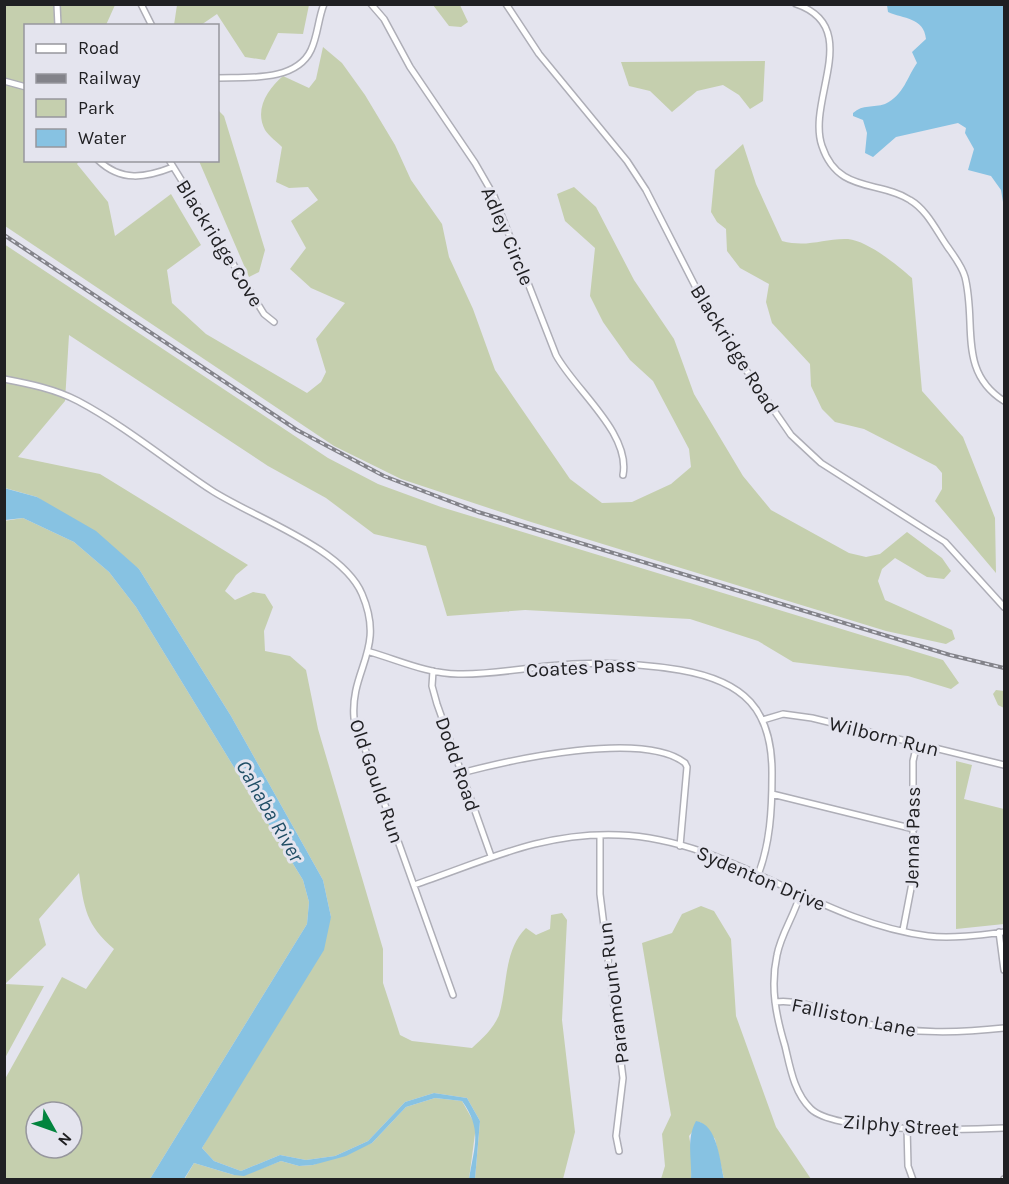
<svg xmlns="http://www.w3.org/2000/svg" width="1009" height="1184" font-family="Karla,sans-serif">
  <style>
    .green { fill: #c5cfae; fill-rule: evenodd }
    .water { fill: #87c2e2 }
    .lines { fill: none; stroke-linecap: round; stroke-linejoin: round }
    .street-casing { stroke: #aeaeb7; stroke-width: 8 }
    .street { stroke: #fff; stroke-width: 5 }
    .rail-casing { stroke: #83838a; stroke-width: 4 }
    .rail { stroke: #e4e4ee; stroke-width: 1.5; stroke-dasharray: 4.5; stroke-linecap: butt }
    .labels { text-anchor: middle; stroke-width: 6; stroke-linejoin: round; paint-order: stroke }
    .street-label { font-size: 20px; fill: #202023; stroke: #e4e4ee }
    .water-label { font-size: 21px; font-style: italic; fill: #1f4d64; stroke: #e4e4ee }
  </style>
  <rect width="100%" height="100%" fill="#e4e4ee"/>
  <path class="green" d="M4,5H115L106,25L26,26V160L79,161L77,164L108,202L115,236L171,194L201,245L167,270L172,303L206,334L307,393L321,382L326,372L316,339L345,303L311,288L290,269L306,248L291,221L318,200L308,187L289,188L276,182L282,147C277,142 269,136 265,130C254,109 268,89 283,76L309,88L316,79L323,47L342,63L365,95L395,145L411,180L442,224L449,257L473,309L495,370L570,479L602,503L632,502L671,484L691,467L689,449L653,381L630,360L603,322L590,296L595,248L565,221L557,194L574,187L596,207L634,280L674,339L694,394L743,476L771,510L849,553L866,557L880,554L907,532L942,558L951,571L944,579L927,577L895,558L882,569L878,581L885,600L952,630L955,639L946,644L886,631L531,522L401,479L334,446L5,226Z
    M177,5V4L309,5L303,34L278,33L265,60L245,57L217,14L201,25H174Z
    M433,5H460L468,22L461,27L449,26Z
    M765,61L763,101L750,109L739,95L723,85L697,91L672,112L650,91L629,86L621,62Z
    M218,110L224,116L265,250L259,272L249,277L199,161L218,160Z
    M743,144L756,184L782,241C808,248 824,238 848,239C868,241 897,265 912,278L922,391L963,437L995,518L996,573L935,501L942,489V473L936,466L864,429L835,422L822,409L811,386L810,364L772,323L766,302L769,284L740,268L727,251L726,229L717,222L711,212L715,170Z
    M4,244L328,458L378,484L441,507L943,660L959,683L951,689L908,676L793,662L758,641L690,619L525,610L447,616L426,546L374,534L326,498L268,466L69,335L65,401L18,457L100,474L248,565L236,575L225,591L235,600L253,592L265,594L273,607L264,631L265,651L290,656L306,670L318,729L383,949V983L400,1035L412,1041L472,1048C482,1039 494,1028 499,1015C508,986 503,951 526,928L536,935L550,929L551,915L562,913L567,920L562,1020L575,1132L563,1179H475L480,1121L467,1098L434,1093L405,1102L368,1141L335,1156L306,1160L280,1155L241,1171L214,1161L202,1148L331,917L323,880L231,716L139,569L37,497L5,488Z
    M23,518L74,542L109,572L136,607L303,880L309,902L307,924L150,1179H5V1079L62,977L86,989L114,949C86,925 84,908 79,873L39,919L46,945L5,984L44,986L5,1058L4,521ZM36,1112H72V1148H36Z
    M996,690L1004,691V708L998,705L993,694Z
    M956,761L972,765L964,799L1004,809V924L956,929Z
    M701,906L714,911L731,939L736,1016L776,1127L811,1179H724L715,1139L700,1122L689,1136L692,1153L691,1179H661L665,1166L662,1134L671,1115L642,943L672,933L682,914Z
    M435,1098L462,1101L476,1126L469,1179L184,1180L194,1163L234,1175H244L281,1161L299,1166L313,1165L372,1143L406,1107Z"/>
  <path class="water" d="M887,5H1004V208L1001,190L991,176L968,170L974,149L965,133L966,128L958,123L896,137L873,157L865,153L867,133L863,120L853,116V113C863,104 873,108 885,104C904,95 907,77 917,63L912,52L926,39C924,17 903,19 888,12Z
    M4,488L37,497L96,531L139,569L231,716L323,880L331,917L324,950L202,1148L214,1161L241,1171L280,1155L306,1160L335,1156L368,1141L405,1102L434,1093L467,1098L480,1121L475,1179H469C474,1147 483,1130 462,1101L435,1098L406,1107L372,1143L346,1156L313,1165L299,1166L281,1161L244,1176L234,1175L194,1163L184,1179H150L307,924L309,902L303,880L136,607L109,572L74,542L23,518L5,520Z
    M696,1121C718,1124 720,1163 724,1179H691C692,1159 686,1139 696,1121Z"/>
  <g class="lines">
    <g class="street-casing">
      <path id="street" d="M57,4L58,26
        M141,4L152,26
        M371,4L384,19L410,67L475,163L494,196L556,355C574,389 631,433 623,475
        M506,4L539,54L627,161L646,190L715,325L791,435L821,463L945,542L1004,607
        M796,4C864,27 806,100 822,146C838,194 879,180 910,200C927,210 936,230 947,246C954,256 962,266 965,277C977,324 957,371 1004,401
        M218,78C247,77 296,82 311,50C318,35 318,19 324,4
        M4,81L26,87
        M98,160C121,182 145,178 173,167
        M169,160L264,314L274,322
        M4,379C30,384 55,389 78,401C125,426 167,461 211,490C252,517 342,547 362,594C386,650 350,669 354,718L453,995
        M370,652C398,660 428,674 458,674C488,675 518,669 548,666C593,661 636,663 680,670C744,681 773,709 772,776C772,810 770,844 758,875
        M433,671L432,686L437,704L491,856
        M763,720L783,714L812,718L1004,765
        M461,773C510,760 643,730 685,763L687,767L680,846
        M772,794L914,829
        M600,835V894L623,1078L616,1136L619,1151
        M414,885C485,861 541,832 619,835C730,839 818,922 928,936C951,939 981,935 1004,932
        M800,895C794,916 781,934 777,955C770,987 776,1016 785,1046C790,1067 794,1093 811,1109C836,1133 967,1130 1004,1128
        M903,930L913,878V761L917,744
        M999,932L1004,970
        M775,1002C806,998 837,1018 867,1024C914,1034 958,1033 1004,1028
        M907,1127L908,1166L913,1180
        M1004,1180V1179"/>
    </g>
    <use href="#street" class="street"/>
    <g class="rail-casing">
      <path id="rail" d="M4,235L297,430L384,476L478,512L950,655L1004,668"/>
    </g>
    <use href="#rail" class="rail"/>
  </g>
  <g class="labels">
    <g class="street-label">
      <text transform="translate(508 236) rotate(67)" y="7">Adley Circle</text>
      <text transform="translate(220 243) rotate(58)" y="7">Blackridge Cove</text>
      <text transform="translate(735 349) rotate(58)" y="7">Blackridge Road</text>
      <text transform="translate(581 667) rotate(-3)" y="7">Coates Pass</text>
      <text transform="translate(884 736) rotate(14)" y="7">Wilborn Run</text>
      <text transform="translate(458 764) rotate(71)" y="7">Dodd Road</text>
      <text transform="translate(377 781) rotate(71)" y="7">Old Gould Run</text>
      <text transform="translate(912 837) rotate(-89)" y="7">Jenna Pass</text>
      <text transform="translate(761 878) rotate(23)" y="7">Sydenton Drive</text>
      <text transform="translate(613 993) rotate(-97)" y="7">Paramount Run</text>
      <text transform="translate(854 1017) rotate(12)" y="7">Falliston Lane</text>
      <text transform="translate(901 1125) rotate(4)" y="7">Zilphy Street</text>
    </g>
    <g class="water-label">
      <text transform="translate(270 811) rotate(60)" y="7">Cahaba River</text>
    </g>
  </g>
  <rect width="1009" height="1184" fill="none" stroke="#202023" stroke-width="12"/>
  <rect x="24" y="24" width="195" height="138" fill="#e4e4ee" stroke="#96969d" stroke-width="1.5"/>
  <rect x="36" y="44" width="30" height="9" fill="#ffffff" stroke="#96969d" stroke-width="1.5"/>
  <text x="78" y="54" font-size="18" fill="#202023">Road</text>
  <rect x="36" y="74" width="30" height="9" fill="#83838a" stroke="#96969d" stroke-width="1.5"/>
  <text x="78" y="84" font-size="18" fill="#202023">Railway</text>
  <rect x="36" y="99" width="30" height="18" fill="#c5cfae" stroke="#96969d" stroke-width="1.5"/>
  <text x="78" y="114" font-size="18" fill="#202023">Park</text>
  <rect x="36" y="129" width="30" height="18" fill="#87c2e2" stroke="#96969d" stroke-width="1.5"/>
  <text x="78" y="144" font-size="18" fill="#202023">Water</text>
  <g transform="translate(54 1130) rotate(130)"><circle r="28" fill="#e4e4ee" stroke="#96969d" stroke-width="1.5"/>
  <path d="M0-4.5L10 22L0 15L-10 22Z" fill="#02843e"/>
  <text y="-9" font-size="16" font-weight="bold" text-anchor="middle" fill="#202023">N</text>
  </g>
</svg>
